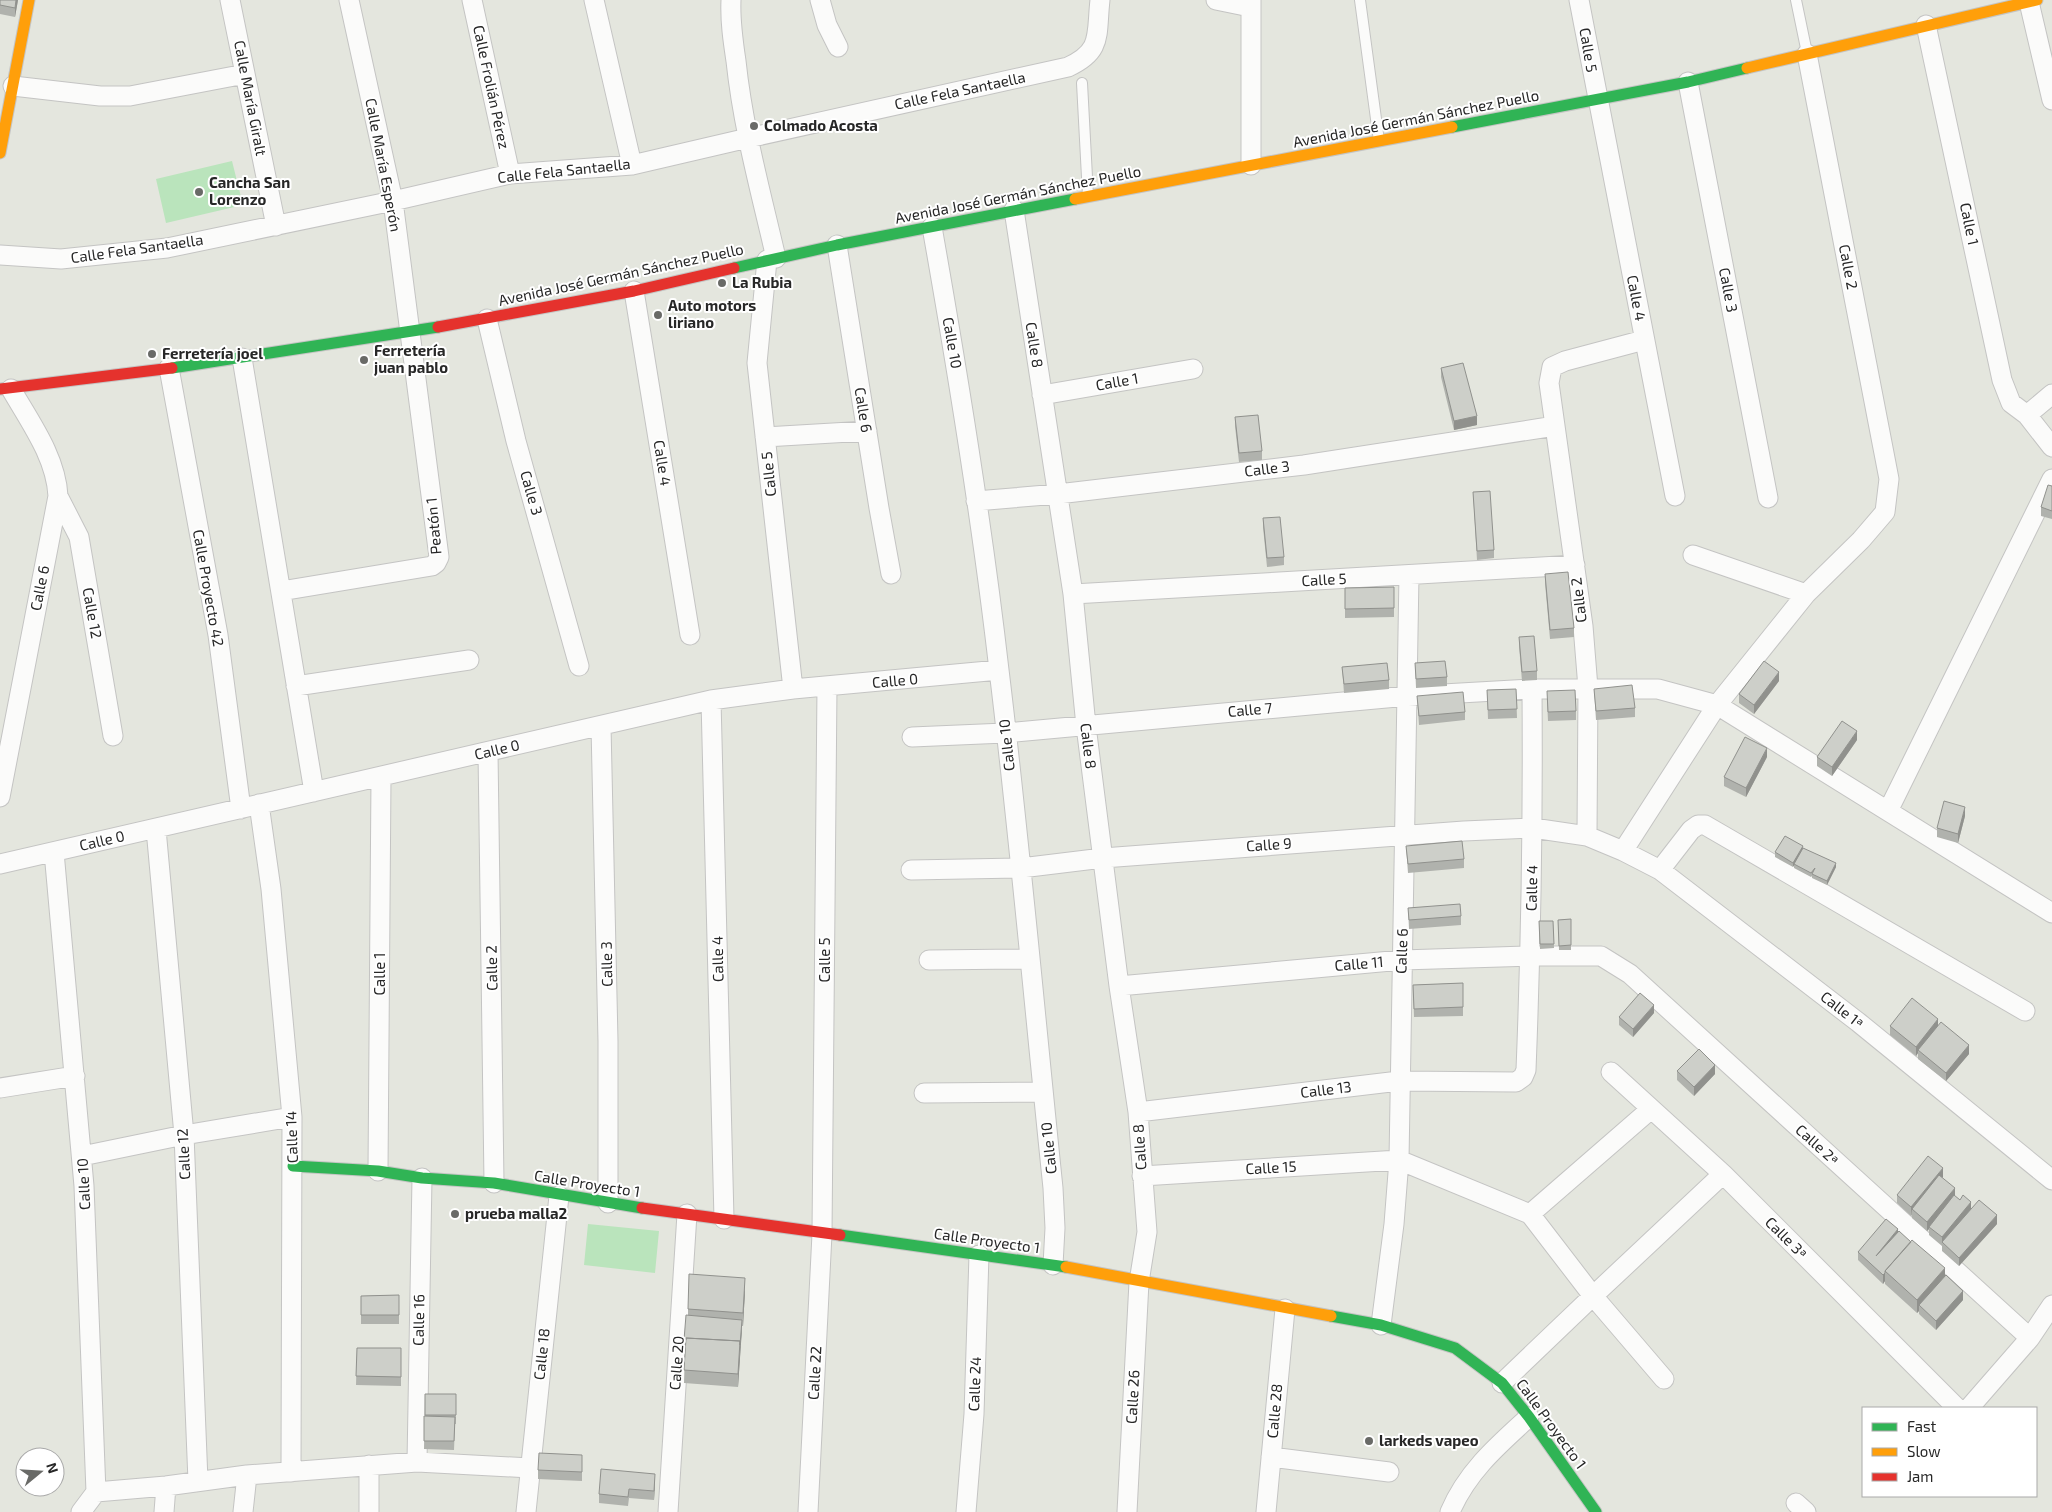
<svg xmlns="http://www.w3.org/2000/svg" width="2052" height="1512" font-family="'Exo 2',sans-serif">
  <style>
    .pitch { fill: #bae4bc }
    .lines { fill: none; stroke-linecap: round; stroke-linejoin: round }
    .lane-casing { stroke: #c4c4c3; stroke-width: 12 }
    .street-casing { stroke: #c4c4c3; stroke-width: 21 }
    .fast-casing { stroke: #c4c4c3; stroke-width: 13 }
    .slow-casing { stroke: #c4c4c3; stroke-width: 13 }
    .jam-casing { stroke: #c4c4c3; stroke-width: 13 }
    .lane { stroke: #fbfbfa; stroke-width: 10 }
    .street { stroke: #fbfbfa; stroke-width: 19 }
    .fast { stroke: #30b455; stroke-width: 11 }
    .slow { stroke: #ff9f0a; stroke-width: 11 }
    .jam { stroke: #e5322d; stroke-width: 11 }
    .wall { fill: #b0b2ad }
    .shaded-wall { fill: #90918d }
    .building { fill: #cdcfc9; stroke: #90918d }
    .poi-dot { fill: #696a67; stroke: #fff; stroke-width: 2 }
    .labels { text-anchor: middle; stroke-width: 4; stroke-linejoin: round; paint-order: stroke }
    .street-label { font-size: 15px; fill: #272727; stroke: #fff }
    .poi-label { font-size: 15px; font-weight: bold; fill: #272727; stroke: #fff; text-anchor: start }
  </style>
  <rect width="100%" height="100%" fill="#e4e6de"/>
  <path class="pitch" d="M232,161L243,205L166,223L156,179Z
    M588,1224L659,1231L655,1273L584,1265Z"/>
  <g class="lines">
    <g class="lane-casing">
      <path id="lane" d="M1360,0L1379,141
        M1796,0L1807,53
        M1082,83L1088,196"/>
    </g>
    <g class="street-casing">
      <path id="street" d="M230,0L276,226
        M472,0L510,174
        M594,0L632,165
        M731,0C730,21 733,41 736,61C743,128 761,193 776,258
        M820,0L827,25L838,47
        M1216,0L1250,7
        M1251,0V165
        M1579,0L1675,496
        M2029,2L2052,100
        M1926,25L2002,380L2011,403L2027,415L2052,447
        M1688,82L1768,498
        M13,86L100,96H130L245,74
        M1014,210L1073,594L1086,726L1119,986L1138,1112L1147,1232L1139,1282L1127,1512
        M932,227C958,374 982,521 999,670C1020,842 1035,1015 1053,1188L1055,1228L1053,1265
        M837,245L879,508L891,574
        M0,255L61,259L167,248L393,201L510,174L632,165L748,138L1068,67C1103,51 1096,35 1100,0
        M767,260L757,363L793,689
        M634,291L690,635
        M487,319L516,441L579,666
        M242,358L314,792
        M169,368L218,635L241,809
        M1042,395L1193,369
        M2027,415L2052,394
        M765,437L867,431
        M58,496L79,537L113,736
        M976,501L1058,494L1304,465L1555,426
        M1693,555L1806,594
        M281,591L432,566L436,563L439,557L393,201L349,0
        M1073,594L1575,565
        M296,686L469,660
        M711,700L724,1219
        M601,726L608,1041V1203
        M912,737L1005,733L1408,696L1532,689H1658L1717,705L2052,913
        M488,752L494,1183
        M0,797L58,496C56,457 30,422 11,389
        M259,804L271,889L292,1117L291,1472
        M1888,811L2052,479
        M156,829L184,1135L198,1481
        M1587,836L1588,688L1583,626L1549,383L1552,367L1565,361L1644,340
        M1623,851L1717,705L1806,594L1861,540L1885,512L1889,479L1807,54
        M54,852L84,1186L96,1492L81,1512
        M0,864L711,700L793,689L999,670
        M911,870L1021,868L1103,858L1464,831L1533,828L1587,836L1623,851L1660,870L1858,1022L2052,1180
        M1660,870L1691,830L1698,825H1705L2025,1011
        M929,960L1030,959
        M1119,986L1402,960L1530,956H1601L1630,974L2030,1338
        M1611,1072L1723,1174L1957,1408
        M0,1088L75,1076
        M924,1093L1043,1092
        M1138,1112L1399,1081L1516,1082L1523,1077L1526,1070C1531,943 1533,816 1532,689
        M82,1156L184,1135L292,1117
        M378,1171L381,777
        M1142,1176L1399,1160L1530,1214L1593,1296L1664,1379
        M1530,1214L1651,1109
        M1381,1325L1394,1224L1399,1160L1409,575
        M1502,1383L1593,1296L1723,1174
        M1969,1408L2030,1338L2052,1305
        M1271,1457L1389,1472
        M417,1462L422,1178
        M96,1492L166,1486L247,1475L417,1462L530,1468
        M1796,1503L1806,1512
        M164,1512L166,1486
        M243,1512L247,1475
        M369,1512V1465
        M526,1512L559,1196
        M668,1512L687,1214
        M808,1512L822,1234L827,687
        M966,1512L974,1414L979,1255
        M1266,1512L1285,1309
        M1450,1512C1467,1472 1497,1446 1529,1417"/>
    </g>
    <g class="fast-casing">
      <path id="fast" d="M1452,127L1688,82L1747,68
        M734,268L837,245L1075,199
        M172,368L438,327
        M293,1166L378,1171L422,1178L494,1183L642,1208
        M840,1235L1066,1267
        M1331,1316L1381,1325L1455,1348L1502,1383L1529,1417L1596,1512"/>
    </g>
    <g class="slow-casing">
      <path id="slow" d="M1747,68L2037,0
        M0,153L29,0
        M1075,199L1452,127
        M1066,1267L1331,1316"/>
    </g>
    <g class="jam-casing">
      <path id="jam" d="M438,327L634,291L734,268
        M0,389L172,368
        M642,1208L840,1235"/>
    </g>
    <use href="#lane" class="lane"/>
    <use href="#street" class="street"/>
    <use href="#fast" class="fast"/>
    <use href="#slow" class="slow"/>
    <use href="#jam" class="jam"/>
  </g>
  <path class="wall" d="M0,0H18L15,17L0,14Z
    M1441,368L1477,425L1454,430L1441,377Z
    M1235,417L1262,451V460L1239,462L1235,426Z
    M2052,486V519L2041,516V507Z
    M1473,492L1494,550V558L1477,560Z
    M1263,518L1284,557V565L1267,567L1263,527Z
    M1545,574L1574,628V637L1550,639L1545,583Z
    M1394,587V617L1345,618V588Z
    M1519,637L1537,671V680L1522,681L1519,646Z
    M1415,663L1447,677V686L1416,688Z
    M1342,667L1389,680V689L1344,693Z
    M1779,681L1754,714L1739,703V694Z
    M1516,689L1517,718L1488,719L1487,690Z
    M1594,689L1635,708V717L1596,720Z
    M1417,696L1465,712V720L1419,725Z
    M1547,699L1576,711V720L1548,721Z
    M1857,740L1832,776L1817,766V757Z
    M1767,757L1746,797L1724,786V777Z
    M1965,816L1958,843L1937,837V828Z
    M1406,846L1464,859V868L1408,873Z
    M1803,848L1836,867L1827,885L1812,878V876L1811,877L1794,868V865L1793,867L1775,857V852Z
    M1408,908L1461,916V925L1409,929Z
    M1571,919V950H1559L1558,920Z
    M1539,921H1553L1554,948L1540,949Z
    M1463,983V1016L1414,1017L1413,985Z
    M1654,1013L1633,1037L1619,1025V1017Z
    M1890,1026H1938L1969,1054L1946,1081L1918,1059V1053L1916,1056L1890,1035Z
    M1677,1071L1715,1074L1694,1096L1677,1080Z
    M1943,1177L1942,1178L1955,1196L1971,1209L1997,1224L1959,1266L1942,1251V1246L1929,1235V1229L1927,1231L1912,1218V1215L1911,1216L1897,1203V1195Z
    M1898,1232L1945,1276L1963,1300L1936,1330L1919,1314V1311L1917,1313L1885,1284V1281L1883,1284L1858,1260V1252Z
    M745,1291L743,1326H742L738,1387L684,1383L685,1349H684V1340L688,1315V1309Z
    M399,1295V1324H361V1296Z
    M357,1348H401V1386L356,1385Z
    M425,1394H456V1424H455L454,1450L424,1449Z
    M582,1455V1481L538,1479V1470Z
    M655,1483L654,1500L629,1498L628,1506L599,1503V1494Z"/>
  <path class="shaded-wall" d="M16,0H18L15,17V8Z
    M1477,416V425L1454,430V421Z
    M1779,672V681L1754,714V705Z
    M1857,731V740L1832,776V767Z
    M1767,748V757L1746,797V788Z
    M1965,807V816L1958,843V834Z
    M1803,846V851L1793,867V863Z
    M1836,863V867L1827,885V881Z
    M1654,1005V1013L1633,1037V1029Z
    M1938,1019V1028L1918,1050V1053L1916,1056V1047Z
    M1969,1045V1054L1946,1081V1073Z
    M1715,1065V1074L1694,1096V1087Z
    M1943,1168V1177L1915,1212L1912,1209L1911,1216V1207Z
    M1955,1188V1197L1929,1227V1229L1927,1231V1222Z
    M1971,1202V1211L1942,1242V1237Z
    M1997,1215V1224L1959,1266V1258Z
    M1898,1229V1238L1876,1256Z
    M1945,1268V1282L1919,1305V1311L1917,1313V1300Z
    M1885,1273V1281L1883,1284V1275Z
    M745,1278V1291L743,1326V1313Z
    M1963,1291V1300L1936,1330V1321Z
    M742,1320V1329L738,1387V1374Z
    M655,1474V1483L654,1500V1491Z"/>
  <path class="building" d="M0,0H16L15,8L0,5Z
    M1463,363L1477,416L1454,421L1441,368Z
    M1258,415L1262,451L1239,453L1235,417Z
    M2048,485L2052,486V511L2041,507Z
    M1490,491L1494,550L1477,551L1473,492Z
    M1280,517L1284,557L1267,558L1263,518Z
    M1568,572L1574,628L1550,630L1545,574Z
    M1394,587V608L1345,609V588Z
    M1534,636L1537,671L1522,672L1519,637Z
    M1445,661L1447,677L1416,679L1415,663Z
    M1764,661L1779,672L1754,705L1739,694Z
    M1387,663L1389,680L1344,684L1342,667Z
    M1632,685L1635,708L1596,711L1594,689Z
    M1516,689L1517,709L1488,710L1487,690Z
    M1575,690L1576,711L1548,712L1547,691Z
    M1463,692L1465,712L1419,716L1417,696Z
    M1842,721L1857,731L1832,767L1817,757Z
    M1745,737L1767,748L1746,788L1724,777Z
    M1944,801L1965,807L1958,834L1937,828Z
    M1785,836L1803,846L1793,863L1775,852Z
    M1462,841L1464,859L1408,864L1406,846Z
    M1803,848L1836,863L1827,881L1812,874L1815,868L1811,873L1794,864Z
    M1460,904L1461,916L1409,920L1408,908Z
    M1571,919V945L1559,946L1558,920Z
    M1539,921H1553L1554,944H1540Z
    M1463,983V1007L1414,1009L1413,985Z
    M1640,993L1654,1005L1633,1029L1619,1017Z
    M1912,998L1938,1019L1916,1047L1890,1026Z
    M1941,1022L1969,1045L1946,1073L1918,1050Z
    M1699,1049L1715,1065L1694,1087L1677,1071Z
    M1928,1156L1943,1168L1911,1207L1897,1195Z
    M1939,1175L1955,1188L1927,1222L1912,1209Z
    M1954,1195L1960,1200L1963,1195L1971,1202L1942,1237L1929,1227Z
    M1979,1200L1997,1215L1959,1258L1942,1242Z
    M1886,1219L1898,1229L1876,1256L1899,1231L1911,1242L1885,1271V1273L1883,1275L1858,1252Z
    M1912,1240L1945,1268L1917,1300L1885,1271Z
    M689,1274L745,1278L743,1313L688,1309Z
    M1946,1275L1963,1291L1936,1321L1919,1305Z
    M399,1295V1315H361V1296Z
    M686,1315L742,1320L740,1345V1341L686,1338V1340H684Z
    M686,1338L740,1341L738,1374L684,1370Z
    M357,1348H401V1377L356,1376Z
    M425,1394H456V1415H425Z
    M424,1416L455,1417L454,1441H424Z
    M539,1453L582,1455V1472L538,1470Z
    M601,1469L655,1474L654,1491L629,1489L628,1497L599,1494Z"/>
  <g class="poi-dot">
    <circle cx="754" cy="126" r="5"/>
    <circle cx="199" cy="192" r="5"/>
    <circle cx="722" cy="283" r="5"/>
    <circle cx="658" cy="315" r="5"/>
    <circle cx="152" cy="354" r="5"/>
    <circle cx="364" cy="360" r="5"/>
    <circle cx="455" cy="1214" r="5"/>
    <circle cx="1369" cy="1441" r="5"/>
  </g>
  <g class="labels">
    <g class="street-label">
      <text transform="translate(1588 50) rotate(80)" y="5">Calle 5</text>
      <text transform="translate(491 87) rotate(78)" y="5">Calle Frolián Pérez</text>
      <text transform="translate(960 91) rotate(-12)" y="5">Calle Fela Santaella</text>
      <text transform="translate(250 98) rotate(79)" y="5">Calle María Giralt</text>
      <text transform="translate(1416 119) rotate(-11)" y="5">Avenida José Germán Sánchez Puello</text>
      <text transform="translate(383 165) rotate(79)" y="5">Calle María Esperón</text>
      <text transform="translate(564 171) rotate(-6)" y="5">Calle Fela Santaella</text>
      <text transform="translate(1018 195) rotate(-11)" y="5">Avenida José Germán Sánchez Puello</text>
      <text transform="translate(1969 224) rotate(78)" y="5">Calle 1</text>
      <text transform="translate(137 249) rotate(-8)" y="5">Calle Fela Santaella</text>
      <text transform="translate(1848 267) rotate(79)" y="5">Calle 2</text>
      <text transform="translate(621 275) rotate(-12)" y="5">Avenida José Germán Sánchez Puello</text>
      <text transform="translate(1728 290) rotate(79)" y="5">Calle 3</text>
      <text transform="translate(1636 298) rotate(79)" y="5">Calle 4</text>
      <text transform="translate(952 343) rotate(80)" y="5">Calle 10</text>
      <text transform="translate(1034 345) rotate(81)" y="5">Calle 8</text>
      <text transform="translate(1117 382) rotate(-10)" y="5">Calle 1</text>
      <text transform="translate(863 410) rotate(81)" y="5">Calle 6</text>
      <text transform="translate(662 463) rotate(81)" y="5">Calle 4</text>
      <text transform="translate(1267 469) rotate(-7)" y="5">Calle 3</text>
      <text transform="translate(769 474) rotate(-96)" y="5">Calle 5</text>
      <text transform="translate(531 493) rotate(74)" y="5">Calle 3</text>
      <text transform="translate(434 526) rotate(-95)" y="5">Peatón 1</text>
      <text transform="translate(1324 580) rotate(-3)" y="5">Calle 5</text>
      <text transform="translate(40 588) rotate(-79)" y="5">Calle 6</text>
      <text transform="translate(208 588) rotate(80)" y="5">Calle Proyecto 42</text>
      <text transform="translate(1579 600) rotate(-97)" y="5">Calle 2</text>
      <text transform="translate(92 613) rotate(80)" y="5">Calle 12</text>
      <text transform="translate(895 681) rotate(-5)" y="5">Calle 0</text>
      <text transform="translate(1250 710) rotate(-5)" y="5">Calle 7</text>
      <text transform="translate(1007 745) rotate(-96)" y="5">Calle 10</text>
      <text transform="translate(1088 746) rotate(83)" y="5">Calle 8</text>
      <text transform="translate(497 750) rotate(-13)" y="5">Calle 0</text>
      <text transform="translate(102 841) rotate(-13)" y="5">Calle 0</text>
      <text transform="translate(1269 845) rotate(-4)" y="5">Calle 9</text>
      <text transform="translate(1532 888) rotate(-89)" y="5">Calle 4</text>
      <text transform="translate(1402 951) rotate(-88)" y="5">Calle 6</text>
      <text transform="translate(718 959) rotate(-91)" y="5">Calle 4</text>
      <text transform="translate(825 960) rotate(-90)" y="5">Calle 5</text>
      <text transform="translate(607 964) rotate(-91)" y="5">Calle 3</text>
      <text transform="translate(1359 964) rotate(-5)" y="5">Calle 11</text>
      <text transform="translate(492 968) rotate(-91)" y="5">Calle 2</text>
      <text transform="translate(380 974) rotate(-90)" y="5">Calle 1</text>
      <text transform="translate(1842 1010) rotate(38)" y="5">Calle 1ª</text>
      <text transform="translate(1326 1090) rotate(-7)" y="5">Calle 13</text>
      <text transform="translate(292 1137) rotate(-92)" y="5">Calle 14</text>
      <text transform="translate(1817 1145) rotate(42)" y="5">Calle 2ª</text>
      <text transform="translate(1140 1147) rotate(-94)" y="5">Calle 8</text>
      <text transform="translate(1049 1148) rotate(-96)" y="5">Calle 10</text>
      <text transform="translate(184 1154) rotate(-93)" y="5">Calle 12</text>
      <text transform="translate(1271 1168) rotate(-3)" y="5">Calle 15</text>
      <text transform="translate(84 1184) rotate(-93)" y="5">Calle 10</text>
      <text transform="translate(587 1184) rotate(9)" y="5">Calle Proyecto 1</text>
      <text transform="translate(1786 1238) rotate(45)" y="5">Calle 3ª</text>
      <text transform="translate(987 1241) rotate(8)" y="5">Calle Proyecto 1</text>
      <text transform="translate(419 1320) rotate(-89)" y="5">Calle 16</text>
      <text transform="translate(542 1354) rotate(-84)" y="5">Calle 18</text>
      <text transform="translate(677 1363) rotate(-86)" y="5">Calle 20</text>
      <text transform="translate(815 1373) rotate(-87)" y="5">Calle 22</text>
      <text transform="translate(975 1384) rotate(-88)" y="5">Calle 24</text>
      <text transform="translate(1133 1397) rotate(-87)" y="5">Calle 26</text>
      <text transform="translate(1275 1411) rotate(-85)" y="5">Calle 28</text>
      <text transform="translate(1551 1424) rotate(54)" y="5">Calle Proyecto 1</text>
    </g>
    <g class="poi-label">
      <text x="764" y="131">Colmado Acosta</text>
      <text x="209" y="188">Cancha San<tspan x="209" dy="17">Lorenzo</tspan></text>
      <text x="732" y="288">La Rubia</text>
      <text x="668" y="311">Auto motors<tspan x="668" dy="17">liriano</tspan></text>
      <text x="374" y="356">Ferretería<tspan x="374" dy="17">juan pablo</tspan></text>
      <text x="162" y="359">Ferretería joel</text>
      <text x="465" y="1219">prueba malla2</text>
      <text x="1379" y="1446">larkeds vapeo</text>
    </g>
  </g>
  <rect x="1862" y="1407" width="175" height="90" fill="#ffffff" stroke="#a9a9a9"/>
  <rect x="1872" y="1423" width="25" height="8" fill="#30b455" stroke="#a9a9a9"/>
  <text x="1907" y="1432" font-size="15" fill="#272727">Fast</text>
  <rect x="1872" y="1448" width="25" height="8" fill="#ff9f0a" stroke="#a9a9a9"/>
  <text x="1907" y="1457" font-size="15" fill="#272727">Slow</text>
  <rect x="1872" y="1473" width="25" height="8" fill="#e5322d" stroke="#a9a9a9"/>
  <text x="1907" y="1482" font-size="15" fill="#272727">Jam</text>
  <g transform="translate(40 1472) rotate(72)"><circle r="24" fill="#ffffff" stroke="#a9a9a9"/>
  <path d="M0-4L9 19L0 12L-9 19Z" fill="#696a67"/>
  <text y="-8" font-size="14" font-weight="bold" text-anchor="middle" fill="#272727">N</text>
  </g>
</svg>
